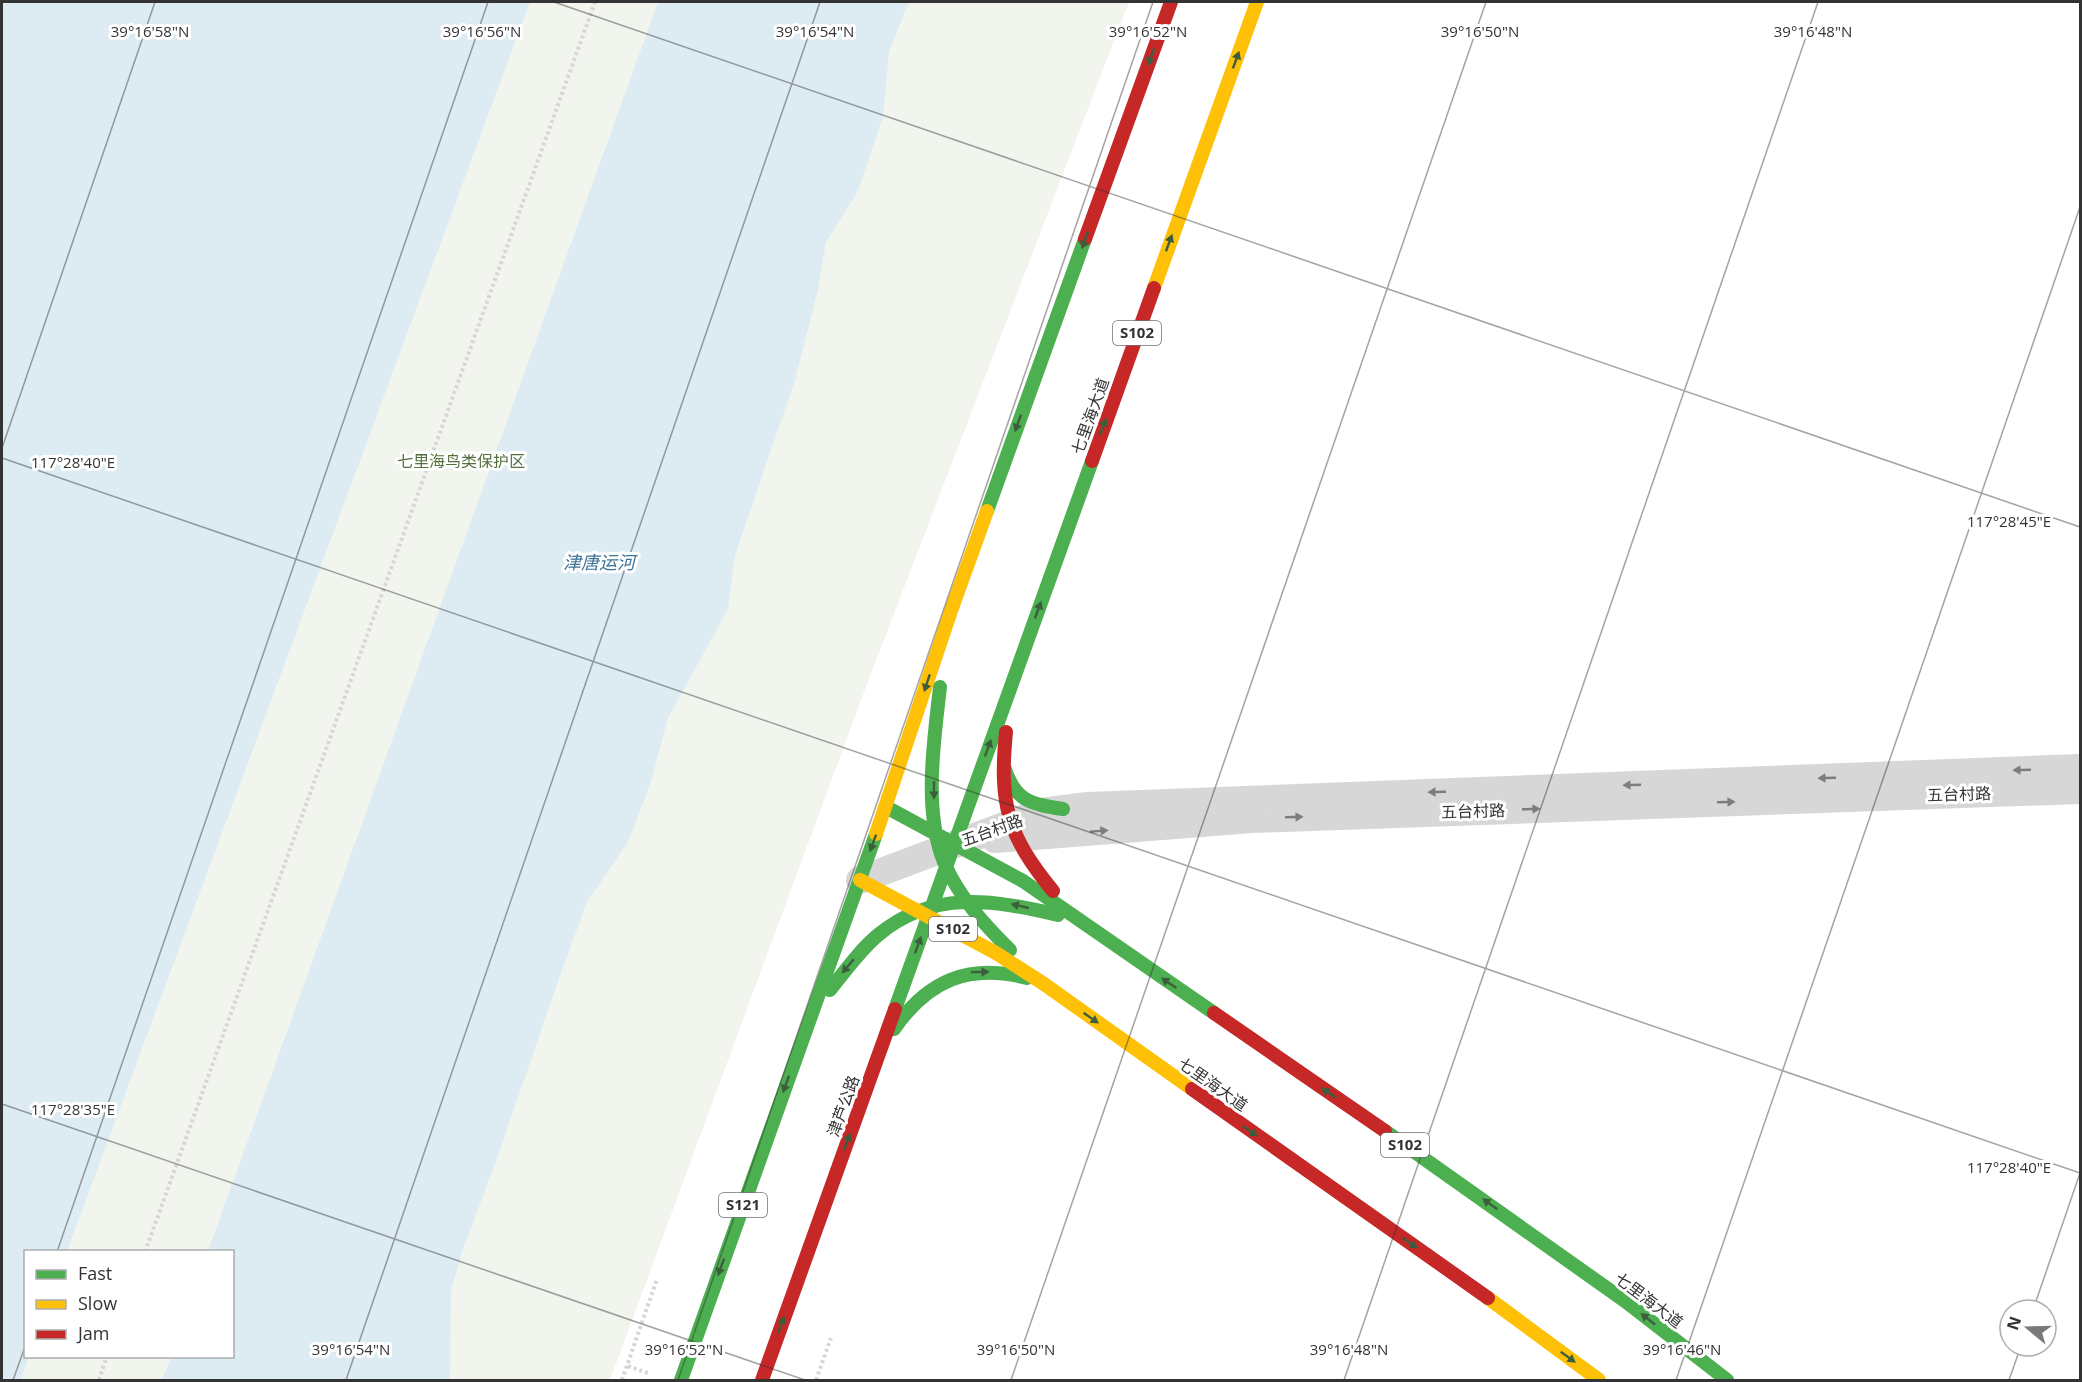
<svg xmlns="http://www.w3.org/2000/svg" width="2082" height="1382" font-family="'Open Sans','Noto Sans SC',sans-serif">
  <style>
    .green { fill: #f1f5ed; fill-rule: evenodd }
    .water { fill: #ddebf3 }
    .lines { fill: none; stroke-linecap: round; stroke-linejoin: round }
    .path { stroke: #d6d6d6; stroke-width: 4; stroke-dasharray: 3 3; stroke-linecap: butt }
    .street { stroke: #d7d7d7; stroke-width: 28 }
    .fast { stroke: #4caf50; stroke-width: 14 }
    .slow { stroke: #ffc107; stroke-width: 14 }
    .jam { stroke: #c62828; stroke-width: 14 }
    .oneway { fill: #3c5e3d }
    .oneway2 { fill: #7d7d7d }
    .ticks { fill: none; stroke: #333; stroke-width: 1.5; stroke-opacity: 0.45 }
    .labels { text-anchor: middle; stroke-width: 6; stroke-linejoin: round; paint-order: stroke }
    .shield { fill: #fff; stroke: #707070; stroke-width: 1.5 }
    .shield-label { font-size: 15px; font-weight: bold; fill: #333 }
    .street-label { font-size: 16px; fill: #333; stroke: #fff }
    .park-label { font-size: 16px; fill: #56703f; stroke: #fff }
    .water-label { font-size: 18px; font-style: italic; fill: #3f7597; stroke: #fff }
    .ticks-label { font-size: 15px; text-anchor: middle; fill: #333; stroke: #fff; stroke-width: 6; stroke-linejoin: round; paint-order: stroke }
  </style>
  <rect width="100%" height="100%" fill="#fff"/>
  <path class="green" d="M2,2H1129L867,684L610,1380H2ZM26,1252H232V1356H26Z"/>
  <path class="water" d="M2,2H530L67,1251L26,1252V1356L29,1357L20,1380H2Z
    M658,2H909L889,51L883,117L857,193L826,242L818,289L795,380L735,555L728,609L668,718L650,785L628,842L587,902L562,970L496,1161L462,1252L451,1290L450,1380H162L171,1357L232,1356V1252L208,1251Z"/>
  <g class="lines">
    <path class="path" d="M145,1252L595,2
      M628,1366L650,1374
      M99,1380L107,1356
      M622,1380L657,1279
      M816,1380L831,1338"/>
    <path class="street" d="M995,839L1252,819L2080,790
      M860,880L1041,812L1088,806L2080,768"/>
    <path class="fast" d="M987,511L1085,239
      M940,687C934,741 923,810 944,862C958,896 984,924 1010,950
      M1004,767C1015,801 1030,804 1063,809
      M886,807L1023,881L1214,1013
      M830,990C845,971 860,950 878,935C933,889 994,900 1058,915
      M895,1009L1092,461
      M894,1029C928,980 969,963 1027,978
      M1385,1131L1625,1301L1727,1380
      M681,1380L876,834"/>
    <path class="slow" d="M1154,288L1257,2
      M876,834L952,608L987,511
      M860,880L996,953L1044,984L1192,1089
      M1488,1298L1599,1380"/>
    <path class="jam" d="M1085,239L1171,2
      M1092,461L1154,288
      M1006,732C999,804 1007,835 1053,891
      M1214,1013L1385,1131
      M1192,1089L1488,1298
      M762,1380L895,1009"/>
  </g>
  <defs><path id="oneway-solid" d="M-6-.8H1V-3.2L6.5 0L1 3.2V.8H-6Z" transform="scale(1.5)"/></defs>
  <g class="oneway">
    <use href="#oneway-solid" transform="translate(1151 57) rotate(110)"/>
    <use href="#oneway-solid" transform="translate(1236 60) rotate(-70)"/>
    <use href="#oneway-solid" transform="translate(1085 240) rotate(110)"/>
    <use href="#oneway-solid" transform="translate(1169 243) rotate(-70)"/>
    <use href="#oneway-solid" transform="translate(1018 423) rotate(110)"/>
    <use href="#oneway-solid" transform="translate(1103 427) rotate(-70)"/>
    <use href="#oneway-solid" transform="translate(1038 610) rotate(-70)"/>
    <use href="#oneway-solid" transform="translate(927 683) rotate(108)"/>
    <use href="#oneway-solid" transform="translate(988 748) rotate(-70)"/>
    <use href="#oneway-solid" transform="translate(934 790) rotate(90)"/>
    <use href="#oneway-solid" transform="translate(873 843) rotate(110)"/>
    <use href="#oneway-solid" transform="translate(1020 906) rotate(-167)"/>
    <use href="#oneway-solid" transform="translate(918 945) rotate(-70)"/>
    <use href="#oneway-solid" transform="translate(848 966) rotate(130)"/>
    <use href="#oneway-solid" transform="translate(980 972) rotate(-1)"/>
    <use href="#oneway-solid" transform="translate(1169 983) rotate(-146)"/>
    <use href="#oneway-solid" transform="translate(1091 1018) rotate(35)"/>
    <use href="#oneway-solid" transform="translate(786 1084) rotate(110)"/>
    <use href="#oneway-solid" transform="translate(1329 1093) rotate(-146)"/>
    <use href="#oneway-solid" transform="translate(1250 1131) rotate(35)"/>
    <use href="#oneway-solid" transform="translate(847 1142) rotate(-70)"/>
    <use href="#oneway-solid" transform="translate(1490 1204) rotate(-144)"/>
    <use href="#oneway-solid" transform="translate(1410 1243) rotate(35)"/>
    <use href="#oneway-solid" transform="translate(721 1267) rotate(110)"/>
    <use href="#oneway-solid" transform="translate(1648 1319) rotate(-142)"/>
    <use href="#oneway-solid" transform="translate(781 1325) rotate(-70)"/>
    <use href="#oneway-solid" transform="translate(1568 1357) rotate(36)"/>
  </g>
  <g class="oneway2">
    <use href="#oneway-solid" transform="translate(2022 770) rotate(178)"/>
    <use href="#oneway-solid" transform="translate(1827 778) rotate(178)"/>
    <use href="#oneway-solid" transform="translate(1632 785) rotate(178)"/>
    <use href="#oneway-solid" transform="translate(1437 792) rotate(178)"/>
    <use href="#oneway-solid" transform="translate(1726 802) rotate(-2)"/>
    <use href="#oneway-solid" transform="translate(1531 809) rotate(-2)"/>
    <use href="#oneway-solid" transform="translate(1294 817) rotate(-2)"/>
    <use href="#oneway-solid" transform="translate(1099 831) rotate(-5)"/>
  </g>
  <path class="ticks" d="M554,2L2080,527M2,448L155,2M2,458L2080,1173M2,1104L805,1380M57,1252L488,2M2033,1310L2080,1173M13,1380L26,1344M346,1380L820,2M678,1380L1153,2M1011,1380L1486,2M1344,1380L1818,2M1676,1380L2080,207M2009,1380L2021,1346"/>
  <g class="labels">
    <g class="shield">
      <rect x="1113" y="321" width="48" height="24" rx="4.5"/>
      <rect x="929" y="917" width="48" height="24" rx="4.5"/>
      <rect x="1381" y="1133" width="48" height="24" rx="4.5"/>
      <rect x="719" y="1193" width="48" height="24" rx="4.5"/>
    </g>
    <g class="shield-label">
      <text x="1137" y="338">S102</text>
      <text x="953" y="934">S102</text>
      <text x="1405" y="1150">S102</text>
      <text x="743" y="1210">S121</text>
    </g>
    <g class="street-label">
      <text transform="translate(1090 416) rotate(-70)" y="6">七里海大道</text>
      <text transform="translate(1959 794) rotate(-2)" y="6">五台村路</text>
      <text transform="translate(1473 811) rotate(-2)" y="6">五台村路</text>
      <text transform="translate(992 830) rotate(-20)" y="6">五台村路</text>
      <text transform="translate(1213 1084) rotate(35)" y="6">七里海大道</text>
      <text transform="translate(843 1106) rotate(-70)" y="6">津芦公路</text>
      <text transform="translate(1649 1300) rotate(37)" y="6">七里海大道</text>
    </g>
    <g class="park-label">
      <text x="461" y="467">七里海鸟类保护区</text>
    </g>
    <g class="water-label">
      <text x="599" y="569">津唐运河</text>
    </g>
  </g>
  <g class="ticks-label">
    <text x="150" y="37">39°16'58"N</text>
    <text x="482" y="37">39°16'56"N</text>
    <text x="815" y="37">39°16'54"N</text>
    <text x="1148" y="37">39°16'52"N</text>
    <text x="1480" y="37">39°16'50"N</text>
    <text x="1813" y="37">39°16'48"N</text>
    <text x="73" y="468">117°28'40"E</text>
    <text x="2009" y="527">117°28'45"E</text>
    <text x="73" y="1115">117°28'35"E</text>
    <text x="2009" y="1173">117°28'40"E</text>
    <text x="351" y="1355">39°16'54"N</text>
    <text x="684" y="1355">39°16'52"N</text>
    <text x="1016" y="1355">39°16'50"N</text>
    <text x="1349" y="1355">39°16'48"N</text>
    <text x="1682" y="1355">39°16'46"N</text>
  </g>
  <rect width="2082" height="1382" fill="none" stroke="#333333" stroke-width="6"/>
  <rect x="24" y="1250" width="210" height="108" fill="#ffffff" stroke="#adadad" stroke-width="1.5"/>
  <rect x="36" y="1270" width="30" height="9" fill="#4caf50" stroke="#adadad" stroke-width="1.5"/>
  <text x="78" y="1280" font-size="18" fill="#333333">Fast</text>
  <rect x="36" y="1300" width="30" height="9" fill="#ffc107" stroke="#adadad" stroke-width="1.5"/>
  <text x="78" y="1310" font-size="18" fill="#333333">Slow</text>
  <rect x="36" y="1330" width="30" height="9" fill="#c62828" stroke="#adadad" stroke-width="1.5"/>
  <text x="78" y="1340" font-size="18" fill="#333333">Jam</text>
  <g transform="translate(2028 1328) rotate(289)"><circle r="28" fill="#ffffff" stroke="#adadad" stroke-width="1.5"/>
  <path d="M0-4.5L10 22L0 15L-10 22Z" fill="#7a7a7a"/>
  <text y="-9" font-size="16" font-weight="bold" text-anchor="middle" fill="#333333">N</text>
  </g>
</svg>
